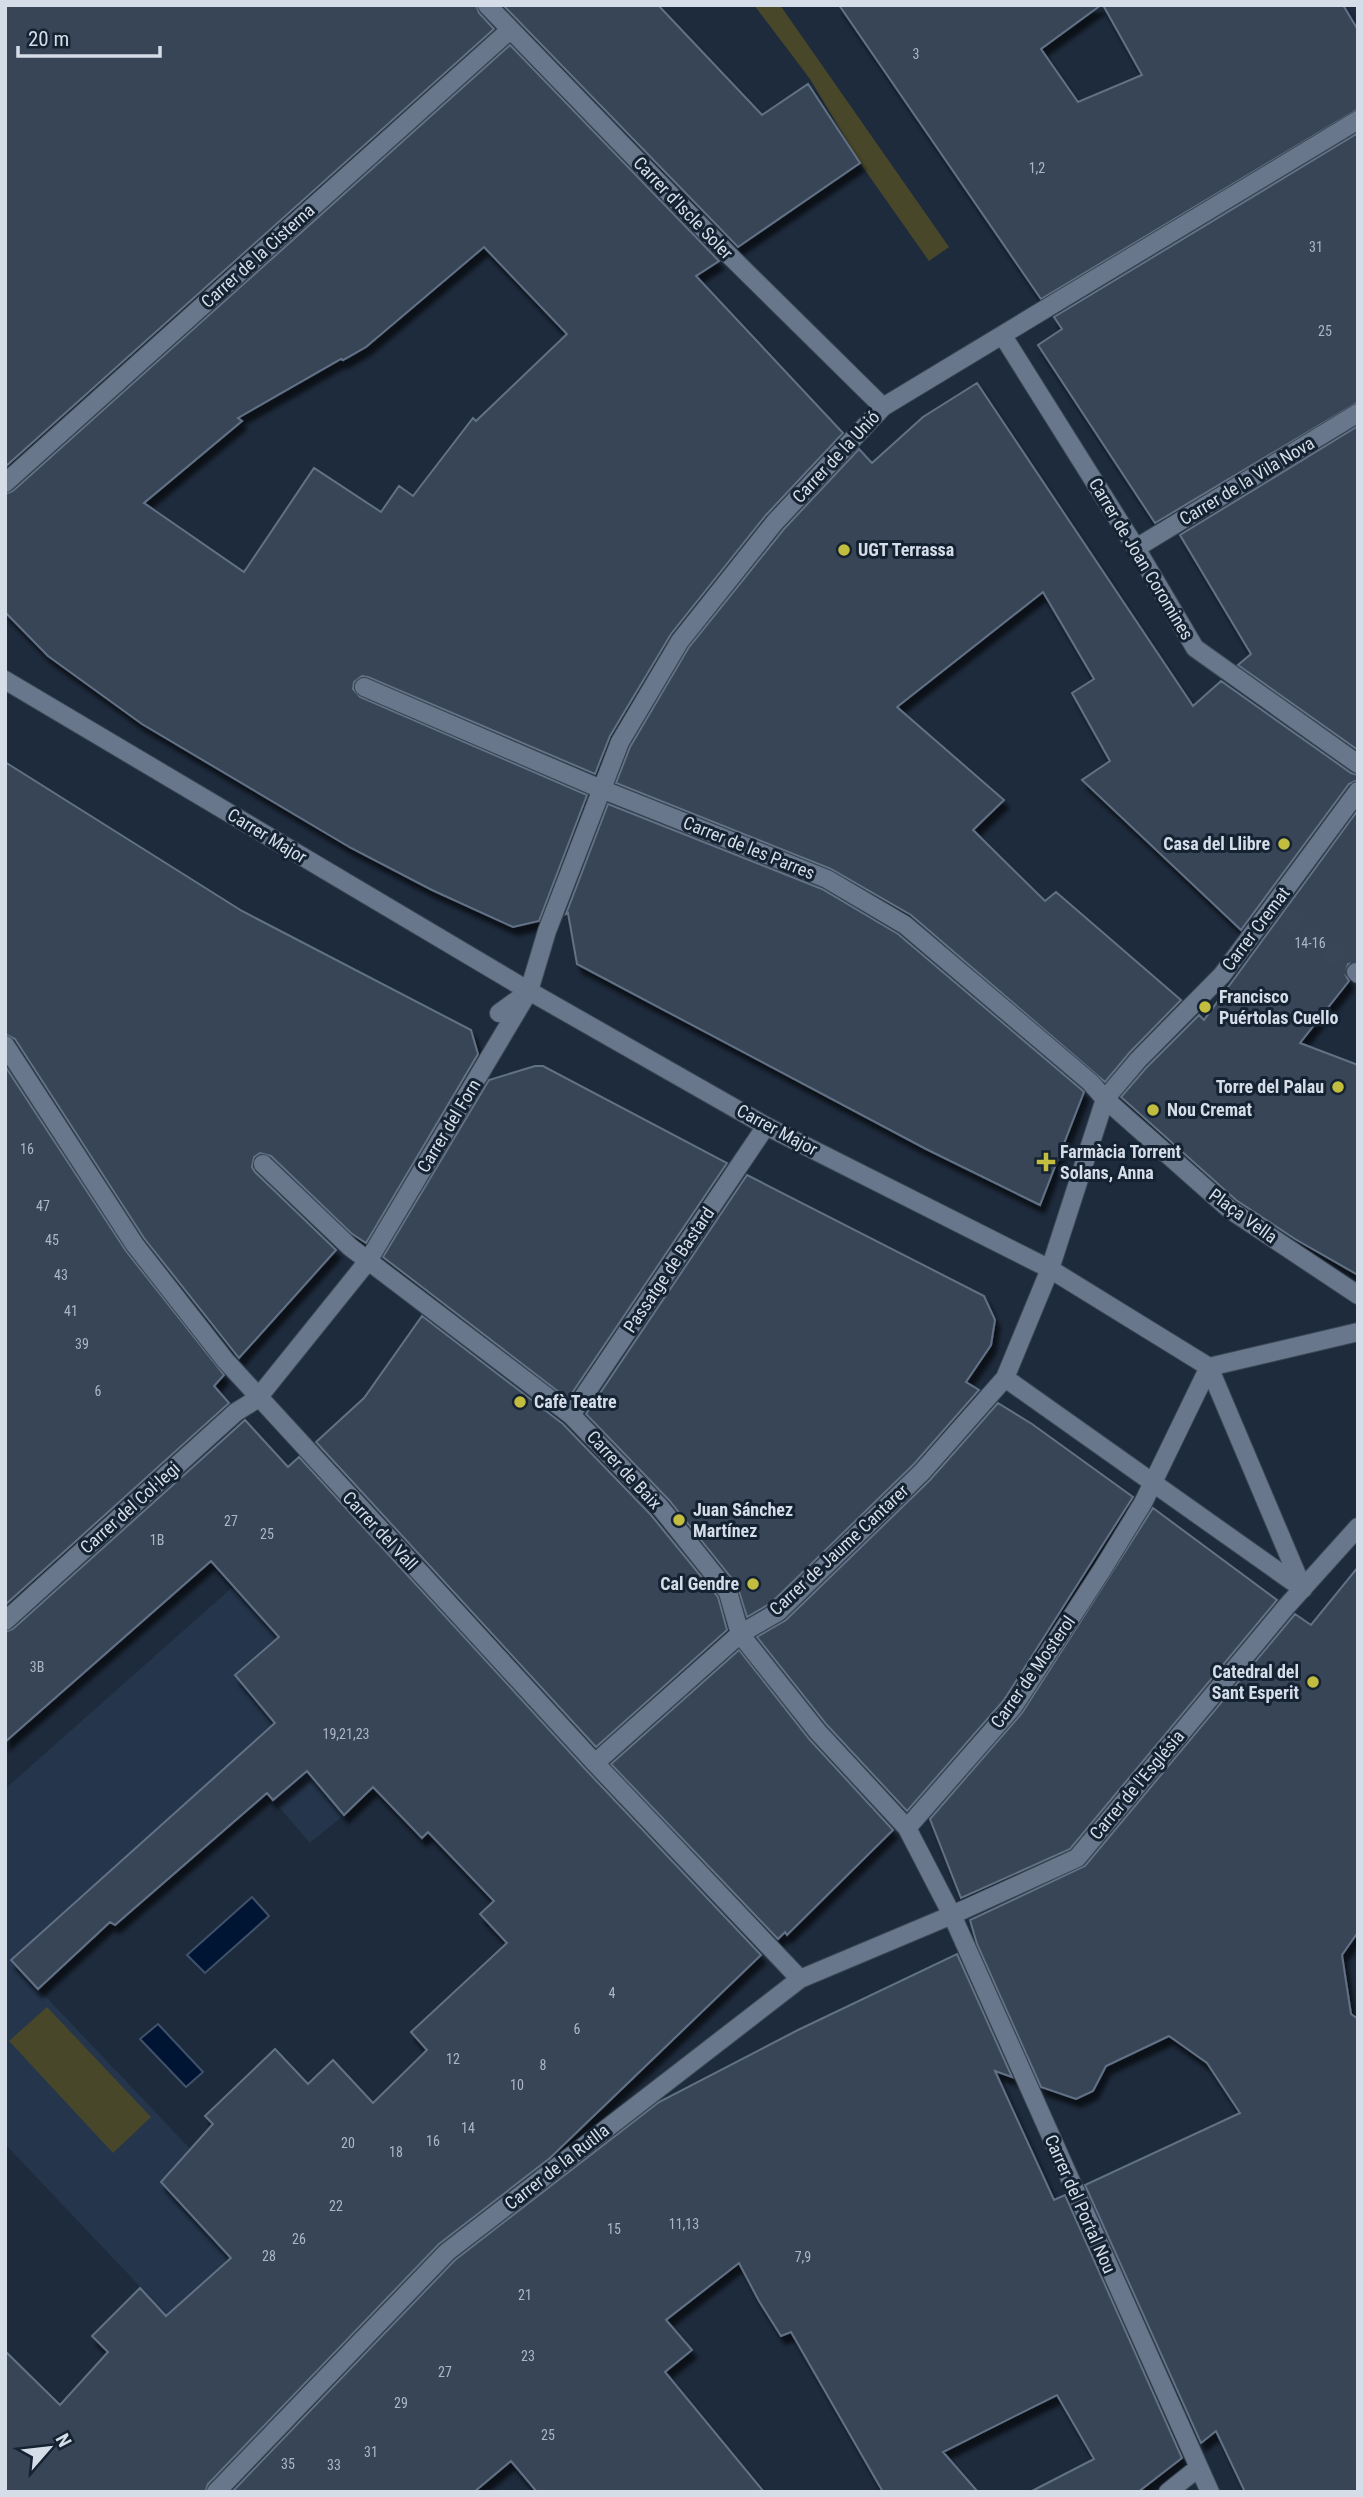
<svg xmlns="http://www.w3.org/2000/svg" width="1363" height="2497" font-family="'Roboto Condensed',sans-serif">
  <style>
    .built { fill: #24354c }
    .green { fill: #48472a }
    .water { fill: #001534; stroke: #40516a; stroke-width: 2 }
    .building { fill: #374557; stroke: #627185; stroke-width: 2; fill-rule: evenodd; filter: url(#shadow) }
    .lines { fill: none; stroke-linecap: round; stroke-linejoin: round }
    .minor-tunnel { stroke: #394657; stroke-width: 18; stroke-dasharray: 18 9; stroke-linecap: butt }
    .minor-casing { stroke: #3d4856; stroke-width: 20 }
    .minor { stroke: #68778c; stroke-width: 18 }
    .poi-dot { fill: #c3bd3f; stroke: #152232; stroke-width: 2.5 }
    .labels { text-anchor: middle; stroke-width: 6; stroke-linejoin: round; paint-order: stroke }
    .number-label { font-size: 14px; fill: #adb7c4 }
    .street-label { font-size: 18px; fill: #d4dde8; stroke: #152232 }
    .poi-label { font-size: 18px; font-weight: bold; fill: #d4dde8; stroke: #152232; text-anchor: start }
  </style>
  <defs>
    <filter id="shadow"><feDropShadow dx="4.5" dy="8" stdDeviation="2" flood-color="#0009"/></filter>
  </defs>
  <rect width="100%" height="100%" fill="#1e2b3d"/>
  <path class="built" d="M324,1506L484,1683L344,1815L310,1843L267,1793L110,1921L84,1893L11,1960L216,2176L324,2338L255,2408L5,2144V1789Z"/>
  <path class="green" d="M754,5H780L949,247L929,261L860,163L810,79Z
    M47,2007L151,2117L113,2153L9,2041Z"/>
  <path class="water" d="M252,1897L269,1916L205,1973L187,1955Z
    M158,2024L203,2072L186,2087L140,2039Z"/>
  <path class="building" d="M5,5H476L479,13L494,29L5,467Z
    M503,5H658L762,115L808,84L860,163L738,247Z
    M839,5H1101L1041,49L1078,102L1142,75L1103,5H1343L1358,30V109L1041,299Z
    M510,45L719,261L696,276L843,433L766,515L671,634L610,736L595,774L368,677L362,676L354,682L353,689L360,697L587,795L539,921L513,927L432,890L351,848L142,724L48,656L5,612V494L13,491ZM484,247L567,334L476,421L473,418L413,496L399,486L381,512L314,468L244,572L144,503L242,421L238,418L341,359L343,360L366,347Z
    M1358,133V402L1155,523L1038,345L1062,329L1054,317Z
    M977,383L1193,706L1221,681L1351,773L1358,775V780L1349,784L1241,930L1082,780L1110,761L1072,693L1094,679L1043,592L897,707L1004,800L973,830L1045,901L1056,892L1181,1000L1130,1052L1105,1082L911,915L831,869L616,783L630,747L689,647L784,529L859,449L872,463L923,417Z
    M1358,426V750L1238,665L1251,654L1180,535Z
    M5,762L242,911L471,1030L478,1054L366,1243L351,1233L271,1156L260,1153L254,1157L252,1167L255,1172L336,1250L239,1358L144,1238L15,1039L5,1034Z
    M608,804L822,889L898,934L1082,1090L1084,1092L1040,1205L926,1149L577,964L568,913L566,914Z
    M1358,810V961L1348,964L1345,974L1349,981L1300,1043L1358,1065V1275L1295,1239L1236,1200L1121,1097L1146,1068L1199,1015L1204,1020Z
    M5,1066L126,1251L224,1375L214,1386L229,1403L5,1605Z
    M535,1066H543L727,1163L568,1399L383,1257L489,1080Z
    M747,1175L984,1296L995,1320L991,1345L966,1382L979,1390L914,1464L771,1603L747,1617L737,1585L669,1500L586,1414Z
    M422,1316L563,1424L651,1515L718,1597L727,1630L596,1747L316,1442L364,1398Z
    M998,1403L1032,1424L1133,1497L1004,1700L907,1811L827,1725L757,1637L786,1620L930,1480Z
    M245,1420L288,1467L299,1457L587,1771L761,1955L550,2158L439,2244L208,2484L205,2492H5V2351L60,2405L108,2352L92,2336L140,2288L166,2316L231,2258L161,2182L213,2124L205,2116L275,2049L308,2084L333,2060L373,2103L427,2050L411,2032L507,1943L480,1914L494,1901L428,1832L422,1838L373,1787L344,1815L307,1771L273,1800L267,1793L115,1925L110,1922L38,1989L11,1960L275,1723L235,1675L279,1637L211,1561L5,1742V1632L13,1629Z
    M1153,1508L1277,1600L1070,1849L961,1898L930,1819L1022,1713Z
    M1358,1567V1932L1342,1955L1351,2014L1358,2019V2492H1245L1216,2431L1201,2443L1085,2185L1240,2113L1207,2063L1169,2036L1106,2066L1093,2091L1076,2099L1041,2087L977,1944L970,1920L1085,1866L1295,1614L1311,1625Z
    M739,1650L810,1740L893,1830L787,1935L785,1932L778,1939L611,1764Z
    M957,1954L1012,2077L995,2071L1054,2200L1065,2195L1182,2458L1138,2492H1030L1094,2459L1057,2395L943,2452L978,2492H883L791,2332L781,2336L759,2301L739,2263L666,2320L692,2350L665,2372L764,2492H537L511,2461L474,2492H232L455,2260L659,2102L798,2030Z"/>
  <g class="lines">
    <path class="minor-tunnel" d="M1284,916L1356,972"/>
    <g class="minor-casing">
      <path id="minor" d="M487,5L730,256L883,407
        M1003,336L1136,548L1195,648L1358,764
        M5,483L510,30
        M1136,548L1358,413
        M5,680L529,991L766,1126L1050,1269L1209,1367L1303,1589
        M364,687L601,789L827,879L905,925L1090,1082L1105,1099L1229,1209L1358,1295
        M1356,972L1358,974
        M499,1013L524,995
        M5,1045L135,1245L225,1360L595,1763L800,1979
        M263,1164L350,1247L571,1415L660,1507L728,1592L740,1634L818,1732L907,1828L952,1915L1210,2492
        M1209,1367L1358,1332
        M1005,1378L1303,1589
        M571,1415L766,1126
        M5,1621L236,1412L257,1399L368,1261L529,991L547,931L620,742L680,641L775,522L883,407L1358,120
        M595,1763L740,1634L778,1612L922,1472L1005,1378L1050,1269L1105,1099L1138,1060L1222,975L1358,791
        M907,1828L1013,1707L1102,1570L1143,1503L1209,1367
        M216,2492L447,2252L800,1979L952,1915L1077,1858L1286,1607L1358,1527
        M1168,2492L1198,2468"/>
    </g>
    <use href="#minor" class="minor"/>
  </g>
  <g class="poi-dot">
    <circle cx="844" cy="550" r="7"/>
    <circle cx="1284" cy="844" r="7"/>
    <circle cx="1205" cy="1007" r="7"/>
    <circle cx="1338" cy="1087" r="7"/>
    <circle cx="1153" cy="1110" r="7"/>
    <path d="M1042.5 1151.5h7v7h7v7h-7v7h-7v-7h-7v-7h7z"/>
    <circle cx="520" cy="1402" r="7"/>
    <circle cx="679" cy="1520" r="7"/>
    <circle cx="753" cy="1584" r="7"/>
    <circle cx="1313" cy="1682" r="7"/>
  </g>
  <g class="labels">
    <g class="number-label">
      <text x="916" y="59">3</text>
      <text x="1037" y="173">1,2</text>
      <text x="1316" y="252">31</text>
      <text x="1325" y="336">25</text>
      <text x="1310" y="948">14-16</text>
      <text x="27" y="1154">16</text>
      <text x="43" y="1211">47</text>
      <text x="52" y="1245">45</text>
      <text x="61" y="1280">43</text>
      <text x="71" y="1316">41</text>
      <text x="82" y="1349">39</text>
      <text x="98" y="1396">6</text>
      <text x="231" y="1526">27</text>
      <text x="267" y="1539">25</text>
      <text x="157" y="1545">1B</text>
      <text x="37" y="1672">3B</text>
      <text x="346" y="1739">19,21,23</text>
      <text x="612" y="1998">4</text>
      <text x="577" y="2034">6</text>
      <text x="453" y="2064">12</text>
      <text x="543" y="2070">8</text>
      <text x="517" y="2090">10</text>
      <text x="468" y="2133">14</text>
      <text x="433" y="2146">16</text>
      <text x="348" y="2148">20</text>
      <text x="396" y="2157">18</text>
      <text x="336" y="2211">22</text>
      <text x="684" y="2229">11,13</text>
      <text x="614" y="2234">15</text>
      <text x="299" y="2244">26</text>
      <text x="269" y="2261">28</text>
      <text x="803" y="2262">7,9</text>
      <text x="525" y="2300">21</text>
      <text x="528" y="2361">23</text>
      <text x="445" y="2377">27</text>
      <text x="401" y="2408">29</text>
      <text x="548" y="2440">25</text>
      <text x="371" y="2457">31</text>
      <text x="288" y="2469">35</text>
      <text x="334" y="2470">33</text>
    </g>
    <g class="street-label">
      <text transform="translate(683 208) rotate(46)" y="6">Carrer d'Iscle Soler</text>
      <text transform="translate(258 256) rotate(-42)" y="6">Carrer de la Cisterna</text>
      <text transform="translate(836 457) rotate(-47)" y="6">Carrer de la Unió</text>
      <text transform="translate(1247 481) rotate(-31)" y="6">Carrer de la Vila Nova</text>
      <text transform="translate(1141 559) rotate(59)" y="6">Carrer de Joan Coromines</text>
      <text transform="translate(267 836) rotate(31)" y="6">Carrer Major</text>
      <text transform="translate(749 848) rotate(22)" y="6">Carrer de les Parres</text>
      <text transform="translate(1256 929) rotate(-53)" y="6">Carrer Cremat</text>
      <text transform="translate(449 1126) rotate(-59)" y="6">Carrer del Forn</text>
      <text transform="translate(777 1130) rotate(28)" y="6">Carrer Major</text>
      <text transform="translate(1243 1216) rotate(36)" y="6">Plaça Vella</text>
      <text transform="translate(669 1270) rotate(-56)" y="6">Passatge de Bastard</text>
      <text transform="translate(624 1470) rotate(47)" y="6">Carrer de Baix</text>
      <text transform="translate(130 1508) rotate(-42)" y="6">Carrer del Col·legi</text>
      <text transform="translate(380 1531) rotate(47)" y="6">Carrer del Vall</text>
      <text transform="translate(839 1550) rotate(-43)" y="6">Carrer de Jaume Cantarer</text>
      <text transform="translate(1033 1672) rotate(-55)" y="6">Carrer de Mosterol</text>
      <text transform="translate(1137 1785) rotate(-50)" y="6">Carrer de l'Església</text>
      <text transform="translate(557 2167) rotate(-38)" y="6">Carrer de la Rutlla</text>
      <text transform="translate(1080 2204) rotate(66)" y="6">Carrer del Portal Nou</text>
    </g>
    <g class="poi-label">
      <text x="858" y="556">UGT Terrassa</text>
      <text x="1270" y="850" text-anchor="end">Casa del Llibre</text>
      <text x="1219" y="1003">Francisco<tspan x="1219" dy="21">Puértolas Cuello</tspan></text>
      <text x="1324" y="1093" text-anchor="end">Torre del Palau</text>
      <text x="1167" y="1116">Nou Cremat</text>
      <text x="1060" y="1158">Farmàcia Torrent<tspan x="1060" dy="21">Solans, Anna</tspan></text>
      <text x="534" y="1408">Cafè Teatre</text>
      <text x="693" y="1516">Juan Sánchez<tspan x="693" dy="21">Martínez</tspan></text>
      <text x="739" y="1590" text-anchor="end">Cal Gendre</text>
      <text x="1299" y="1678" text-anchor="end">Catedral del<tspan x="1299" dy="21">Sant Esperit</tspan></text>
    </g>
  </g>
  <rect width="1363" height="2497" fill="none" stroke="#d4dde8" stroke-width="14"/>
  <g transform="translate(49 2448) rotate(62)" stroke="#152232" stroke-width="5" paint-order="stroke">
  <path d="M0-5L12 26L0 18L-12 26Z" fill="#d4dde8"/>
  <text y="-10" font-size="19" font-weight="bold" text-anchor="middle" fill="#d4dde8">N</text>
  </g>
  <path d="M18 46v10h142v-10" fill="none" stroke="#d4dde8" stroke-width="3.5"/>
  <text x="28" y="46" font-size="21" fill="#d4dde8" stroke="#152232" stroke-width="5" paint-order="stroke">20 m</text>
</svg>
